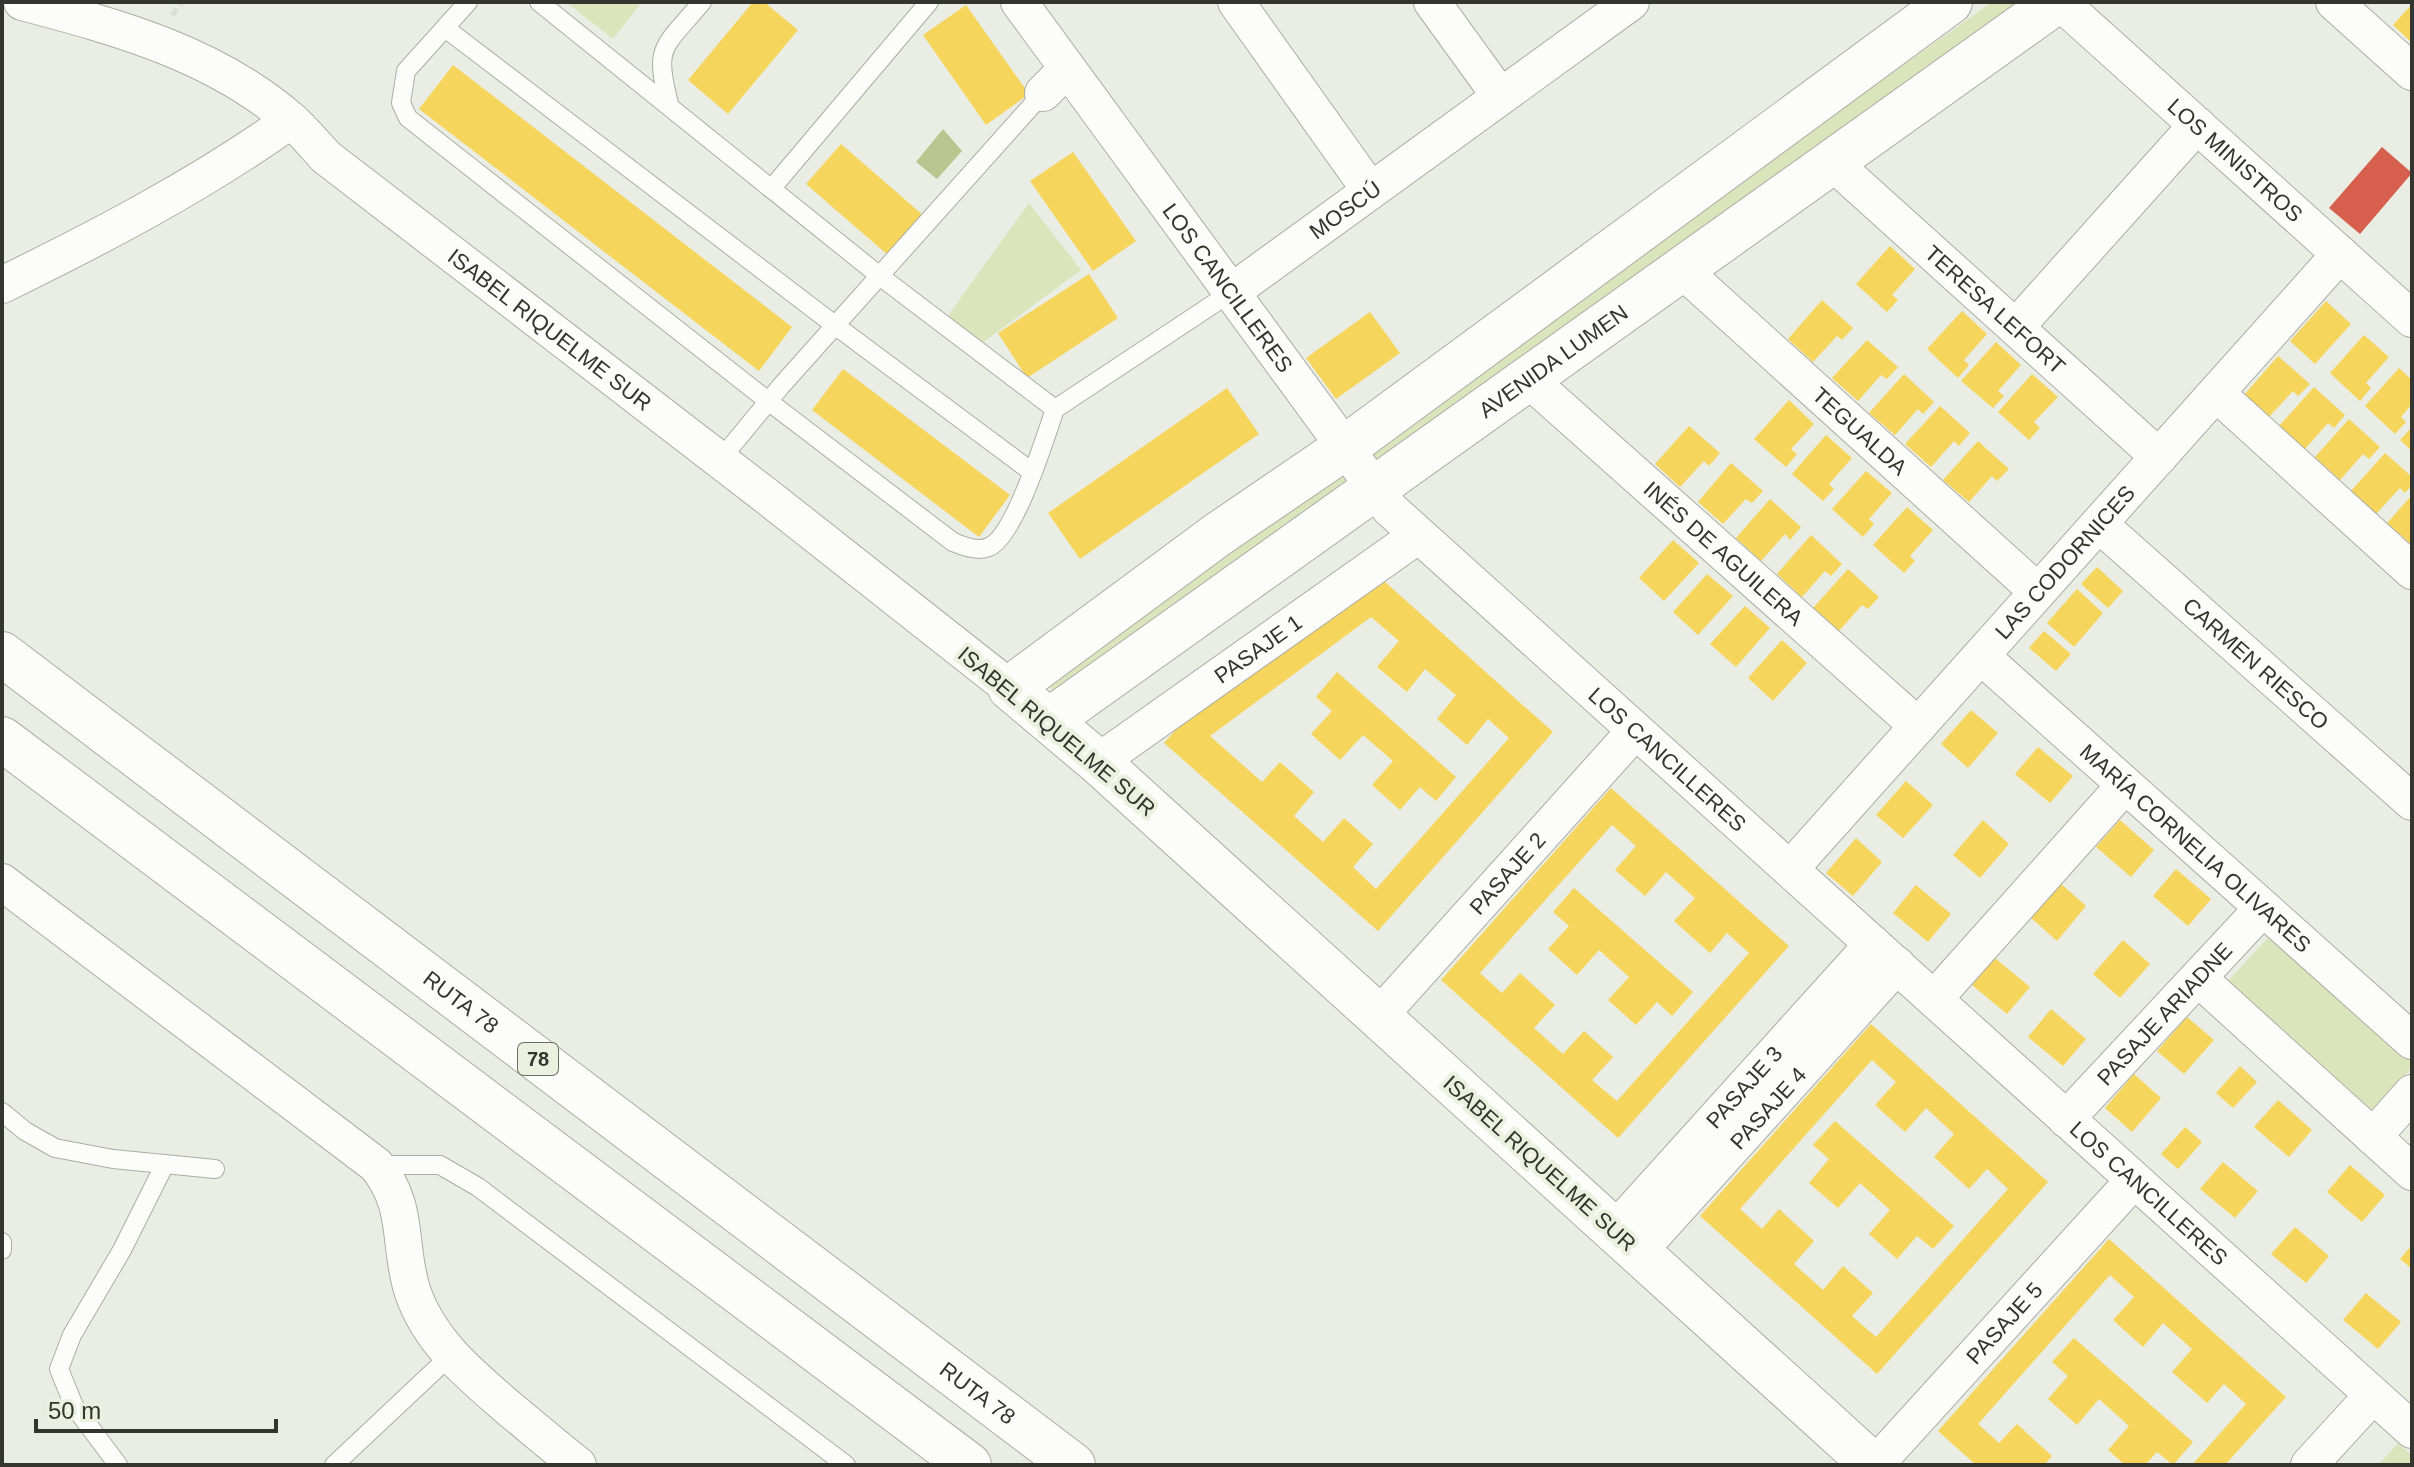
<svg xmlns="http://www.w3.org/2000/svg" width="2414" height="1467" font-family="Helvetica,sans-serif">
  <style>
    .green { fill: #dbe5bb }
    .water { fill: #bac68f }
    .homes { fill: #f6d55c; fill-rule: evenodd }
    .shops { fill: #d6604d }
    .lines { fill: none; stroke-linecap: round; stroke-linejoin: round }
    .lane-casing { stroke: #abada5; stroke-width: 20 }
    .street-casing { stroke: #abada5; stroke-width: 38 }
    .secondary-casing { stroke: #abada5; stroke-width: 46 }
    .highway-casing { stroke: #abada5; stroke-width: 46 }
    .path { stroke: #dcdcda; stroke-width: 5; stroke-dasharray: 8 4; stroke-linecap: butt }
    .lane { stroke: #fcfcfb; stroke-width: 18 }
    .street { stroke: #fcfcfb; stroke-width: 36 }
    .secondary { stroke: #fcfcfb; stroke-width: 44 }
    .highway { stroke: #fcfcfb; stroke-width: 44 }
    .labels { text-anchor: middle; stroke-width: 8; stroke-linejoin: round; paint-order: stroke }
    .shield { fill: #ecf1df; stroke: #6b6d64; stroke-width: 2 }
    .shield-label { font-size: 20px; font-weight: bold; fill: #34352f }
    .street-label { font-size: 22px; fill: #34352f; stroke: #ecf1df }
  </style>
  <rect width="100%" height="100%" fill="#eaede3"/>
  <path class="green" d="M566,2H642L613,39Z
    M1992,2H2042L1381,472L1364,449Z
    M1029,203L1081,270L981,344L947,317Z
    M1341,464L1358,489L1060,698L1039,677Z
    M2274,931L2412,1056V1068L2371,1112L2228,981Z
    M2398,1443L2412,1456V1465H2378Z"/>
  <path class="water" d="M943,129L962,151L937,179L916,162Z"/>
  <path class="homes" d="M753,2H764L798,30L728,114L688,80Z
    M2412,4V43L2393,25Z
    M966,5L1029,94L986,125L923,35Z
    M453,65L792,327L759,371L419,109Z
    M841,144L924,216L889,256L806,184Z
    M1073,152L1136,241L1093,271L1030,181Z
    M1890,246L1915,269L1892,295L1898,300L1887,312L1856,284Z
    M1089,274L1118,318L1027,378L998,333Z
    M1822,300L1853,328L1842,340L1837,336L1813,362L1788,339Z
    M2326,301L2351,324L2315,364L2290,341Z
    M1962,311L1987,334L1964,360L1969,365L1958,378L1927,349Z
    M1370,312L1400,353L1336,399L1306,358Z
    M2364,335L2389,357L2366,383L2371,388L2360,401L2330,373Z
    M1867,340L1898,367L1887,379L1881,375L1858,401L1832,378Z
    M1996,342L2021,365L1998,391L2004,396L1993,408L1961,381Z
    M2278,356L2310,384L2298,396L2293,391L2269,417L2244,395Z
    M2399,368L2412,380V404L2401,417L2406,422L2395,434L2365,406Z
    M843,369L1010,495L979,537L812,410Z
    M1904,374L1934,402L1923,414L1918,409L1895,435L1869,413Z
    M2032,374L2058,397L2034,422L2040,428L2029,440L1998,412Z
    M2314,387L2345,415L2334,428L2328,423L2305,449L2279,426Z
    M1227,388L1259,434L1080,559L1048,513Z
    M1789,400L1814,424L1791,449L1797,454L1786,467L1754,439Z
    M1940,406L1970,433L1959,446L1954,441L1931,467L1905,444Z
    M2349,419L2380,447L2369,459L2363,454L2340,480L2315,457Z
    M1689,426L1720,453L1709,466L1704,461L1680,487L1655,464Z
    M2412,427V451L2400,440Z
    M1826,435L1852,458L1829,484L1834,489L1823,501L1792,474Z
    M1978,441L2009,469L1997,481L1992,476L1969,502L1943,480Z
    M2385,453L2412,477V485L2405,493L2400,488L2376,514L2351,491Z
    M1731,463L1763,491L1752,503L1746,499L1723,524L1698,502Z
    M1866,471L1892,493L1869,519L1874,524L1863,537L1832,509Z
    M2412,495V545L2387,523Z
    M1770,499L1801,527L1790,540L1785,534L1761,561L1736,538Z
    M1907,507L1933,530L1910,556L1915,561L1904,573L1873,545Z
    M1811,535L1842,564L1831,576L1825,571L1802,597L1777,574Z
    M1673,540L1699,563L1664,601L1639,578Z
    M2097,567L2123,591L2108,608L2081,584Z
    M1848,569L1879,597L1868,609L1862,605L1839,631L1813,608Z
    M1375,573L1553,732L1378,931L1164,743L1188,716ZM1371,617L1399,641L1377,667L1407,692L1425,669L1456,695L1437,719L1467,745L1488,719L1509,738L1376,889L1353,867L1373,844L1344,818L1323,842L1294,816L1314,792L1280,762L1262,782L1210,736Z
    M1707,574L1733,596L1698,635L1673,612Z
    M2077,589L2103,613L2074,647L2047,623Z
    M1745,606L1770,628L1736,667L1710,644Z
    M2044,631L2071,654L2056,671L2029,648Z
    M1782,640L1807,663L1773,701L1748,678Z
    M1337,672L1456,777L1436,801L1420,787L1400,810L1372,785L1393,761L1363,735L1340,760L1311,734L1332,711L1316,697Z
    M1971,710L1998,733L1968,768L1941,744Z
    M2038,747L2073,776L2050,803L2015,774Z
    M1906,781L1933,805L1903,838L1876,815Z
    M1611,788L1789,946L1618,1138L1441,980ZM1612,825L1636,846L1615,870L1645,896L1666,872L1695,898L1674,921L1710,953L1727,933L1749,953L1617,1101L1592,1080L1613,1057L1584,1031L1563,1054L1534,1028L1555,1005L1520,973L1502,993L1480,973Z
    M1983,820L2009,844L1980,878L1953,855Z
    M2120,820L2154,850L2131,877L2096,847Z
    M1856,838L1882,862L1853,896L1826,873Z
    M2176,869L2211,899L2188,926L2153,896Z
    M2059,882L2086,906L2057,941L2030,917Z
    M1916,885L1951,914L1928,942L1893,913Z
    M1574,888L1693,992L1672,1016L1657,1002L1636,1025L1608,1000L1629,977L1599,950L1577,975L1548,949L1569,926L1553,912Z
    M2123,940L2150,964L2120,998L2093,974Z
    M1995,958L2030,987L2007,1014L1972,985Z
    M2051,1009L2086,1039L2063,1066L2028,1037Z
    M2187,1017L2214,1040L2184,1074L2157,1051Z
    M1871,1024L2048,1182L1877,1374L1700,1216ZM1872,1060L1896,1082L1875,1105L1905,1132L1926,1108L1954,1134L1934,1157L1969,1189L1987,1169L2008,1189L1876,1337L1852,1316L1873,1293L1843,1266L1823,1290L1794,1264L1814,1241L1779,1209L1762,1229L1740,1209Z
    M2240,1066L2257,1082L2233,1108L2216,1093Z
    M2134,1074L2161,1098L2132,1132L2105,1108Z
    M2278,1100L2312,1130L2289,1157L2254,1127Z
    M1835,1121L1954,1226L1933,1249L1917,1236L1897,1259L1869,1234L1890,1210L1860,1183L1838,1208L1809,1183L1829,1159L1813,1145Z
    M2185,1127L2202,1142L2178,1169L2161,1154Z
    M2223,1162L2258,1191L2235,1218L2200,1189Z
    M2350,1165L2385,1195L2362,1222L2327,1192Z
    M2295,1227L2329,1256L2306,1283L2271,1254Z
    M2109,1239L2286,1397L2225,1465H2192L2246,1404L2224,1384L2207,1403L2172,1372L2192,1349L2163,1323L2143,1347L2113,1320L2134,1297L2110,1275L1978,1424L1999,1443L2017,1424L2052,1456L2044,1465H1976L1938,1431Z
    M2412,1245V1269L2400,1259Z
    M2366,1293L2401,1322L2378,1349L2343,1320Z
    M2074,1338L2193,1442L2173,1465L2157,1452L2145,1465H2125L2108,1450L2129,1426L2099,1399L2077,1425L2048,1399L2068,1376L2052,1362Z"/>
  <path class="shops" d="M2382,147L2412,173L2360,234L2329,208Z"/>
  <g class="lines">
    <g class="lane-casing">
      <path id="lane" d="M468,2L406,71L401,103L408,118L768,401L953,542C964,546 977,552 989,547C1015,536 1045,438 1055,409
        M539,2L881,277L1055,409
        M445,28L836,326L1032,472
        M670,107C653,45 663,49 702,2
        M771,189L929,2
        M1055,409L1230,293
        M720,460L781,386L1043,93
        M2,1112L25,1131L55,1148L113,1159L215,1169
        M376,1165H440L478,1187L846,1465
        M2,1242V1250
        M118,1465L74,1406L59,1369L72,1335L122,1250L165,1164
        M334,1465L450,1356"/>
    </g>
    <g class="street-casing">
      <g id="street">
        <path id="s1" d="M22,2C117,27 216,54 292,121C304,132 315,145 326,157L769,498L1010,688"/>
        <path id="s2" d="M1019,2L1390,509L2412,1430"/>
        <path d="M1236,2L1370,190"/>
        <path d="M1432,2L1500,96"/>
        <path id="s3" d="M2060,2L2412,319"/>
        <path d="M2334,2L2412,72"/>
        <path d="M1043,93L1067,69"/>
        <path id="s4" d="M1832,162L2159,457"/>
        <path id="s5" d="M1682,270L2038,592"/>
        <path d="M2,285C102,236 200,185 291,120"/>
        <path id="s6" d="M1230,293L1631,2"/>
        <path d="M2016,327L2197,125"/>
        <path id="s7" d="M1528,379L1918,726"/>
        <path d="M2216,393L2412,571"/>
        <path id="s8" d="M2099,524L2412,802"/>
        <path id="s9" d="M1981,656L2412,1041"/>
        <path id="s10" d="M1098,762L1417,536"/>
        <path id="s11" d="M1790,869L2340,254"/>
        <path d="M2,882L376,1165C411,1208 397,1245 413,1293C431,1344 472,1376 511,1410C533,1428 555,1447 578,1465"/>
        <path d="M2198,978L2412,1172"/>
        <path d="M1934,999L2125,785"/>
        <path id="s12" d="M1379,1016L1635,731"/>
        <path id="s13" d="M2066,1119L2263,908"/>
        <path d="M2373,1137L2412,1093"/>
        <path id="s14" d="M1614,1231L1873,944"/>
        <path id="s15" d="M1638,1252L1897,965"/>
        <path id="s16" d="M1875,1465L2134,1180"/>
        <path d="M2309,1465L2373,1395"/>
      </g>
    </g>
    <g class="secondary-casing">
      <g id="secondary">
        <path id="s17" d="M1050,720L2056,2"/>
        <path d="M1873,1465L1098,762L1010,688L1217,535L1343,449L1950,2"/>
      </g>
    </g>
    <g class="highway-casing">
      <g id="highway">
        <path id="s18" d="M2,654L1073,1465"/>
        <path d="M2,739L969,1465"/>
      </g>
    </g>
    <path class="path" d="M172,15L182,2"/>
    <use href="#lane" class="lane"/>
    <use href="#street" class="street"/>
    <use href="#secondary" class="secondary"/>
    <use href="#highway" class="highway"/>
  </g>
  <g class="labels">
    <rect class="shield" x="518" y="1043" width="40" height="32" rx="6"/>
    <g class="shield-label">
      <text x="538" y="1066">78</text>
    </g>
    <g class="street-label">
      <text dy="8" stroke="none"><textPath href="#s3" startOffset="236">LOS MINISTROS</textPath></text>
      <text dy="8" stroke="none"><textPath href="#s6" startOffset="142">MOSCÚ</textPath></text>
      <text dy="8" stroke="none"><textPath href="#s2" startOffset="354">LOS CANCILLERES</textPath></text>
      <text dy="8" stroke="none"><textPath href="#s4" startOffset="220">TERESA LEFORT</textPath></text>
      <text dy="8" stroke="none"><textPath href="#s1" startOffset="630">ISABEL RIQUELME SUR</textPath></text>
      <text dy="8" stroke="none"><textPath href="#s17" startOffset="618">AVENIDA LUMEN</textPath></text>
      <text dy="8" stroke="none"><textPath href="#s5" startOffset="240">TEGUALDA</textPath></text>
      <text dy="8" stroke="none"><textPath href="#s7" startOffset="262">INÉS DE AGUILERA</textPath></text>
      <text dy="8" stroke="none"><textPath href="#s11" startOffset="412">LAS CODORNICES</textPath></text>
      <text dy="8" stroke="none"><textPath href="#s10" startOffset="196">PASAJE 1</textPath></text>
      <text dy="8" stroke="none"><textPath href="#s8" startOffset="210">CARMEN RIESCO</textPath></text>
      <text transform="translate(1057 731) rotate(40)" y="8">ISABEL RIQUELME SUR</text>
      <text dy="8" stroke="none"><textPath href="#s2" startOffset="1002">LOS CANCILLERES</textPath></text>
      <text dy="8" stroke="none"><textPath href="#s9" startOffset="288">MARÍA CORNELIA OLIVARES</textPath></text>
      <text dy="8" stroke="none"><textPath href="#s12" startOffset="192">PASAJE 2</textPath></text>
      <text dy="8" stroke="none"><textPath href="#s18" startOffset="576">RUTA 78</textPath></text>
      <text dy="8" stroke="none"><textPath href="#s13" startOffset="144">PASAJE ARIADNE</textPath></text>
      <text dy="8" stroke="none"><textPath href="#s14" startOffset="194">PASAJE 3</textPath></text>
      <text dy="8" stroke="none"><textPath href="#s15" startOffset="194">PASAJE 4</textPath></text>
      <text transform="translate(1540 1163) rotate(42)" y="8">ISABEL RIQUELME SUR</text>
      <text dy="8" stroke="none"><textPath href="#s2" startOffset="1650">LOS CANCILLERES</textPath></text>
      <text dy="8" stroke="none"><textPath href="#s16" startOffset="192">PASAJE 5</textPath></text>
      <text dy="8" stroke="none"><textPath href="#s18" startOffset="1224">RUTA 78</textPath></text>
    </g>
  </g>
  <rect width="2414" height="1467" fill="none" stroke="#34352f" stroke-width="8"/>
  <path d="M36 1419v12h240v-12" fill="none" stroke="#34352f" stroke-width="4"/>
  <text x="48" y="1419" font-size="24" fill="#34352f" stroke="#ecf1df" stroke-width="6" paint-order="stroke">50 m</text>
</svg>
